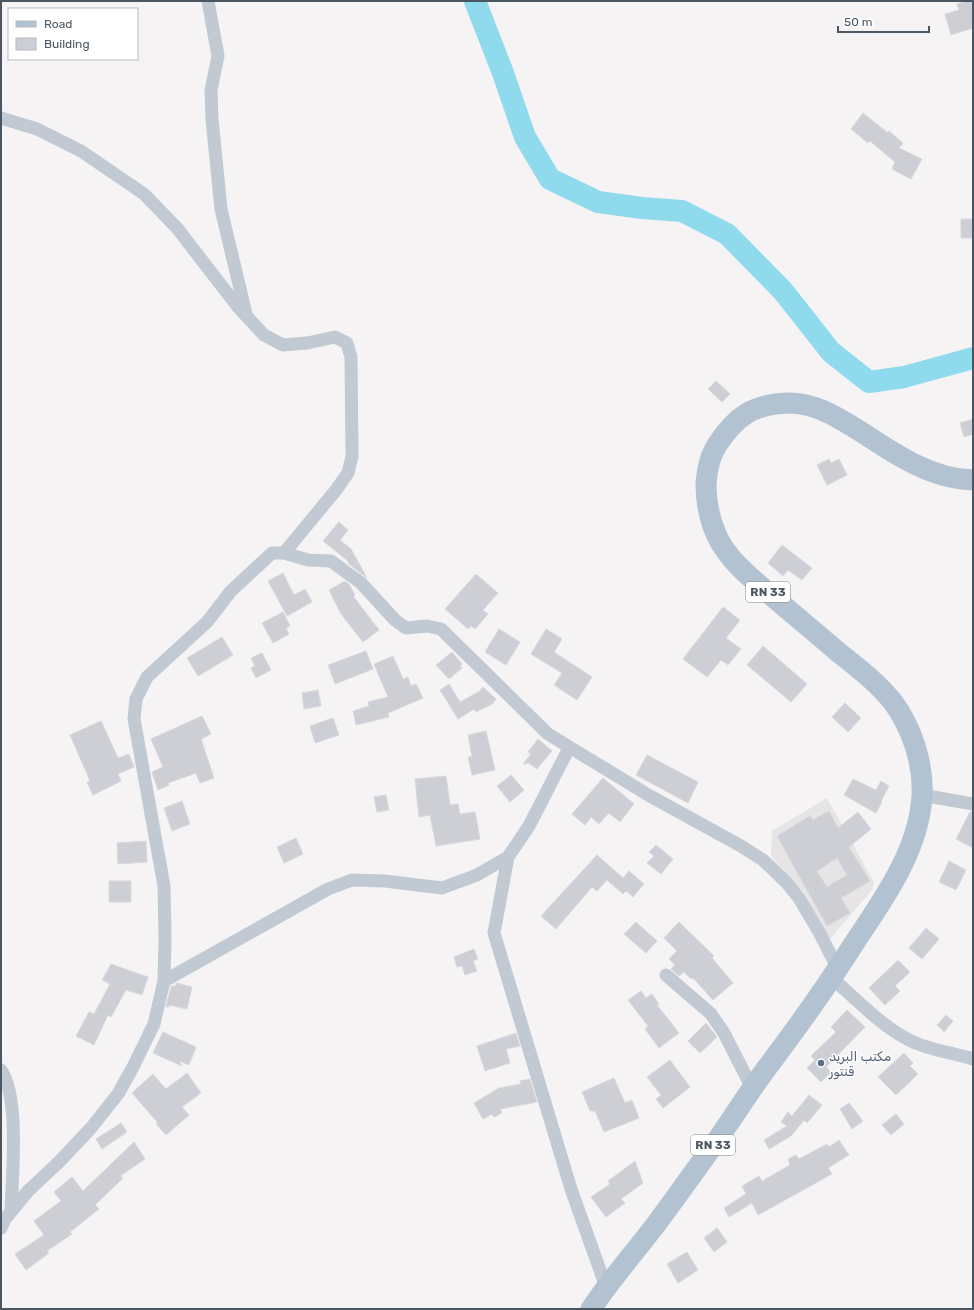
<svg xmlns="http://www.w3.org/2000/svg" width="974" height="1310" font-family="Rubik,'Noto Naskh Arabic',sans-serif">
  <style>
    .education { fill: #e6e4e5 }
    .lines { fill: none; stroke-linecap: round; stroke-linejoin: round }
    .river { stroke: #90daee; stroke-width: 22 }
    .building { fill: #cdcfd5; stroke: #d7d9de; fill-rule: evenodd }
    .street { stroke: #c1cad2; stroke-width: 13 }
    .primary { stroke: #b3c2d1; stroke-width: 21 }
    .service-dot { fill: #5c6f8a; stroke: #fff; stroke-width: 1.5 }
    .labels { text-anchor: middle; stroke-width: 3; stroke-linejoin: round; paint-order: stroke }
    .shield { fill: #fff; stroke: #808990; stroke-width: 1 }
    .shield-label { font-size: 12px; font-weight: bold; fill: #4a5661 }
    .service-label { font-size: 13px; fill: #4e5e75; stroke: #fff; text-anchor: start }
  </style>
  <rect width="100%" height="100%" fill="#f5f3f3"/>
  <path class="education" d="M827,798L874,882L872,890L830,939L804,893L771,856L772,831Z"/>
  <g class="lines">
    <path class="river" d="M475,1L503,73L525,137L550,179L598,202L642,208L682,211L727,234L783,291L831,352L869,382L904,377L973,358"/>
  </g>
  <path class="building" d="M968,1H973V28L951,35L945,14L959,10L957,4Z
    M863,113L888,133L889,131L903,143L899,148L922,159L911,179L892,169L895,162L870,141L868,143L851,129Z
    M961,219H973V238H961Z
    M716,381L730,394L722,402L708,389Z
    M973,419V434L964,437L960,423Z
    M829,459L831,463L839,459L847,475L827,485L817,465Z
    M339,522L348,530L340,540L351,549L367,578L349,564L347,560L323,541Z
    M782,545L812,568L802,580L788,570L783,576L768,563Z
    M283,573L294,595L305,589L312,602L287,616L268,581Z
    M476,574L498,593L483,610L488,614L475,629L471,626L468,629L445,609Z
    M345,581L349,584L355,595L353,596L379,630L363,642L341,614L329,590Z
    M723,607L740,620L726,638L741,649L728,665L721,660L707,677L683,659Z
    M283,612L290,626L286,628L289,634L273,643L262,623Z
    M499,629L520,642L506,665L485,652Z
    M546,629L562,639L554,652L592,677L577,700L554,685L562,673L531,654Z
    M222,637L233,655L198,676L187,658Z
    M763,646L807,684L791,702L747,665Z
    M366,651L373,669L335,684L328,665Z
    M452,652L462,664L460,666L462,668L449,679L436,665Z
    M262,653L271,670L256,678L251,668L255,666L251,658Z
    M393,656L403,679L408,677L411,686L416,684L423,698L388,713L389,717L356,725L353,711L369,706L368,702L388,697L374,664Z
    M449,684L460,702L480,691L483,687L496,699L492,704L476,712L474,709L458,719L440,690Z
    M318,690L321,706L304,709L302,693Z
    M845,703L861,718L848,732L832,717Z
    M202,716L211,734L201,739L214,778L200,783L196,773L168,783L169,785L158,790L152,772L163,767L151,739Z
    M333,718L339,735L315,743L310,726Z
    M101,721L118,758L129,754L134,767L118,774L121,781L93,795L87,782L90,781L70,735Z
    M486,731L495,770L472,775L468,757L472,756L468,735Z
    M538,739L552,751L537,769L529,763L523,764L531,754L528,752Z
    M647,755L698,782L688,803L636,775Z
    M511,775L524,790L510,802L497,786Z
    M446,776L450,805L458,804L460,814L475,812L480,839L436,846L430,815L419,817L415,779Z
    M603,778L634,804L620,822L609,813L599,824L591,817L585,825L572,814Z
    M853,779L876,790L881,781L889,786L881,801L882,802L876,813L844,795Z
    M386,795L389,810L377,812L374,797Z
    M182,801L190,824L172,831L164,808Z
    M829,811L838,828L858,812L871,829L849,847L870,881L841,898L850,913L827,926L777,836L810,816L813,820ZM837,858L847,875L827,887L817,871Z
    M970,812H973V848L956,839Z
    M296,838L303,854L284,863L277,847Z
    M146,841L147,862L118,864L117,843Z
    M656,845L673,859L661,874L647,863L654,856L649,852Z
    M597,855L623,878L629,871L644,884L633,897L626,891L623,894L607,880L597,891L592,887L556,929L541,916Z
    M949,861L966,870L956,890L939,882Z
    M109,881H131V902H109Z
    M636,922L657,941L646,953L624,934Z
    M679,922L714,956L712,958L733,983L713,1000L693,978L691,979L684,972L679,976L671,969L675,965L669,959L677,951L664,938Z
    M926,928L939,939L922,959L909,948Z
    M474,949L478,959L473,961L477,971L465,975L462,966L457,967L454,957Z
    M898,960L910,972L895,986L900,991L885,1005L869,988Z
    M111,964L148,977L142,995L126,990L111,1017L108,1015L94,1045L76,1036L89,1012L94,1014L110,984L102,980Z
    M176,983L192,987L187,1009L169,1005V1007H166L171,986H176Z
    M641,991L646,998L652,994L659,1004L657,1005L679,1033L659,1048L645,1029L648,1026L628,1000Z
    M847,1010L865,1027L826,1067L831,1072L821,1082L807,1068L815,1060L811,1056L836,1032L831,1027Z
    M946,1015L953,1021L944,1032L937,1025Z
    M706,1023L717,1037L700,1053L688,1041Z
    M163,1032L196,1047L189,1065L179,1061L182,1066L153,1053Z
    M516,1033L520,1046L506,1049L510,1063L485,1071L477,1046Z
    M904,1053L913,1063L910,1066L918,1074L896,1095L878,1077Z
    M670,1060L690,1087L663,1108L656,1099L661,1095L647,1077Z
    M187,1073L201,1093L182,1107L189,1115L166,1135L156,1124L158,1123L132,1093L153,1074L166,1089Z
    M614,1078L625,1103L632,1100L639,1118L604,1132L595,1111H590L582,1092Z
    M530,1079L537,1102L500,1109L502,1113L494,1117L492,1114L483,1119L474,1103L499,1088L521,1084L520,1081Z
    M809,1095L822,1105L807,1123L804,1120L791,1136L769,1149L764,1140L787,1126L781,1122L788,1112L792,1116Z
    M849,1103L863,1121L852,1129L840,1109Z
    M896,1114L904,1124L891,1135L882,1125Z
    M121,1123L127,1132L102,1149L96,1139Z
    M839,1140L849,1155L828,1168L832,1174L758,1215L752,1203L729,1217L724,1208L746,1194L742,1186L759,1176L762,1181L790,1165L788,1159L796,1155L799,1159L827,1144L829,1147Z
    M134,1142L145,1159L120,1176L123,1178L95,1205L99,1209L70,1232L72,1234L47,1251L49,1253L26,1270L15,1254L44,1235L34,1221L61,1201L54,1192L72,1177L83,1191Z
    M635,1161L643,1183L621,1199L625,1203L606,1217L591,1197L610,1184L608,1181Z
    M717,1228L727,1242L714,1252L704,1238Z
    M687,1252L698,1270L678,1283L667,1264Z"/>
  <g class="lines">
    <path class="street" d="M208,1L218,56L211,90L212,119L221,209L246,314
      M1,118L37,129L81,151L144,194L177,228L238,307L264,335L283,345L307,343L335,337L347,343L351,357L352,456L348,473L336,490L284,553H272L231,591L207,622L147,677L136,699L134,719L164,886L165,939L164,981L154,1024L133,1067L118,1094L91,1128L59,1162L28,1191L5,1219L1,1228
      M284,553L308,560L331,561L361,583L395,620L406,628L427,626L441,629L548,734L650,796L741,846L763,860L786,882L799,898L819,932L838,969
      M922,795L973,804
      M508,857L494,933L571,1189L606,1287
      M666,975L711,1014L724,1033L752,1088
      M832,978C857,1000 881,1026 911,1041C929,1050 954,1053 973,1059
      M164,981L328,889L352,880L385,881L442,888L477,875L508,857L529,826L569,748
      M1,1070C20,1097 12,1178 11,1211"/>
    <path class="primary" d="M591,1309C611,1279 635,1252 657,1223C678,1195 699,1165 720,1136C735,1114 750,1091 766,1069C797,1028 827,986 855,942C884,898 918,852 922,797C924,764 912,728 893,702C877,682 857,667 838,652C816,633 793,614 771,595C751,578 728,560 717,536C709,519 706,502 706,484C707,470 709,457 717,445C736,416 753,404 789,403C817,403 840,419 863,433C896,455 932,479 973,480"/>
  </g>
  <circle class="service-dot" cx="821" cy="1063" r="4"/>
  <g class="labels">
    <g class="shield">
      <rect x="746" y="582" width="44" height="20" rx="3"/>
      <rect x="691" y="1135" width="44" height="20" rx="3"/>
    </g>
    <g class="shield-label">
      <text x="768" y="596">RN 33</text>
      <text x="713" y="1149">RN 33</text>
    </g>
    <g class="service-label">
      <text x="829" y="1061">مكتب البريد<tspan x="829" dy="15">قنتور</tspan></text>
    </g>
  </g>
  <rect width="974" height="1310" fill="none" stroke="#4a5661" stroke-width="4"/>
  <rect x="8" y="8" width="130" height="52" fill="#ffffff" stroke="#b7bbc0"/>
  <rect x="16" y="21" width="20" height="6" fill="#b3c2d1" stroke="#b7bbc0"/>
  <text x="44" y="28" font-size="12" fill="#4a5661">Road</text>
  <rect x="16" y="38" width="20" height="12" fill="#cdcfd5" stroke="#b7bbc0"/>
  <text x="44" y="48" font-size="12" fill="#4a5661">Building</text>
  <path d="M838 26v6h91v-6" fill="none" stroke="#4a5661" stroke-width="2"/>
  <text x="844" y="26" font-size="12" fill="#4a5661" stroke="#ffffff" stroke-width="3" paint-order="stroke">50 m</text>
</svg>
